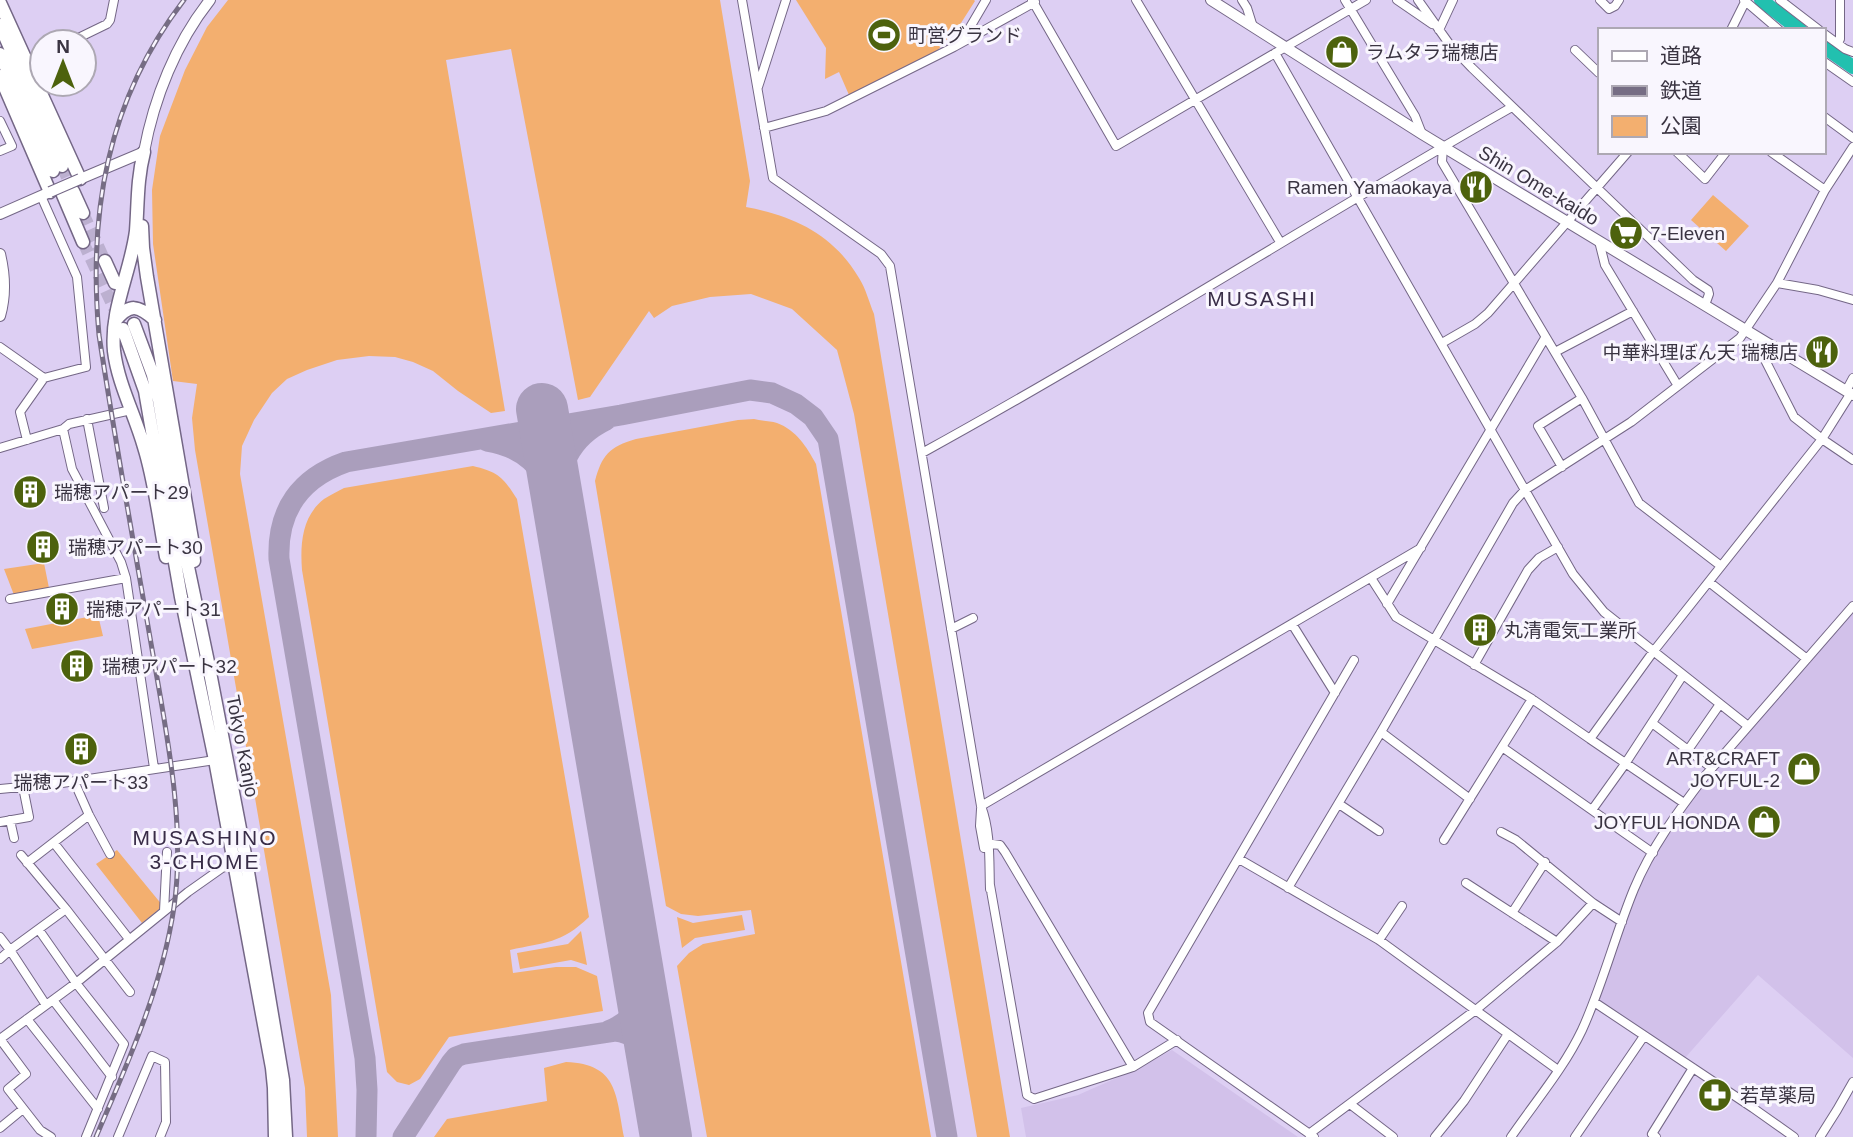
<svg xmlns="http://www.w3.org/2000/svg" width="1853" height="1137" font-family="Helvetica,'Noto Sans JP',sans-serif">
  <style>
    .built { fill: #d2c1ea }
    .green { fill: #f3af6f }
    .lines { fill: none; stroke-linecap: round; stroke-linejoin: round }
    .river { stroke: #22c0af; stroke-width: 14 }
    .taxiway { stroke: #aa9ebc; stroke-width: 21 }
    .runway { stroke: #aa9ebc; stroke-width: 52 }
    .highway-tunnel { stroke: #bcb0d0; stroke-width: 12; stroke-dasharray: 12 6; stroke-linecap: butt }
    .minor-casing { stroke: #746786; stroke-width: 10 }
    .major-casing { stroke: #746786; stroke-width: 12 }
    .highway-casing { stroke: #746786; stroke-width: 15 }
    .minor { stroke: #fff; stroke-width: 8 }
    .major { stroke: #fff; stroke-width: 10 }
    .highway { stroke: #fff; stroke-width: 12 }
    .rail-casing { stroke: #766d84; stroke-width: 5 }
    .rail { stroke: #f9f6fe; stroke-width: 2.5; stroke-dasharray: 8; stroke-linecap: butt }
    .major-bridge-casing { stroke: #746786; stroke-width: 12; stroke-linecap: butt }
    .major-bridge { stroke: #fff; stroke-width: 10 }
    .labels { text-anchor: middle; stroke-width: 6; stroke-linejoin: round; paint-order: stroke }
    .poi-label { font-size: 19px; fill: #3a3442; stroke: #f9f6fe; text-anchor: start }
    .street-label { font-size: 19px; fill: #3a3442; stroke: #f9f6fe }
    .neighbourhood-label { font-size: 21px; letter-spacing: 2px; fill: #382c47; stroke: #f9f6fe }
  </style>
  <rect width="100%" height="100%" fill="#ddcff3"/>
  <path class="built" d="M1853,613V1058L1758,975L1685,1058L1602,1003L1599,997L1638,889L1665,838L1686,805L1708,778Z
    M1172,1050L1298,1137H1026L1021,1108L1078,1095L1137,1069Z"/>
  <path class="green" d="M228,0H720L750,181L746,207C794,216 833,234 859,278C866,289 869,302 874,314L1010,1137H977L854,414L837,350L792,309L751,294L710,297L672,306L654,318L649,311L590,397L578,400L511,49L446,60L505,411L491,413L458,391L433,371L413,362L395,357L369,356L337,360L307,370L287,379L272,393L254,420L242,446L240,474L331,995L338,1137H307L305,1088L195,450L192,418L197,384L173,381L153,244L152,190L160,136L185,70L207,27Z
    M796,0H974L975,1L961,23L937,51L849,95L839,72L825,79L826,48Z
    M1713,195L1749,226L1726,251L1691,220Z
    M754,419C761,421 770,421 777,423C796,430 807,447 816,464L931,1137H707L677,966L689,953L703,944L755,934L751,910L698,916L681,914L666,906L595,481C602,455 609,447 636,439L738,420Z
    M473,466C498,472 503,477 517,499L589,917C561,944 545,942 510,950L513,973L556,967H576L597,976L603,1011L449,1037L420,1079L409,1085L397,1082L387,1072L302,570C300,544 302,516 324,499C330,495 337,492 344,488Z
    M44,563L49,588L14,595L4,569Z
    M98,615L103,636L32,649L25,629Z
    M117,850L163,906L142,923L96,864Z
    M742,915L745,930L695,938L682,948L677,917L693,923Z
    M581,931L587,965L571,960L520,969L517,953L568,944Z
    M566,1062C618,1064 616,1095 624,1137H434L447,1119L547,1101L544,1068Z"/>
  <g class="lines">
    <path class="river" d="M1761,0L1800,30
      M1823,46L1853,67"/>
    <path class="taxiway" d="M487,441C521,446 546,468 556,500
      M558,507C557,468 569,438 606,420
      M608,1031C626,1024 637,1014 642,994
      M366,1137L367,1090L365,1058L279,559C277,510 300,478 346,462L621,415L750,390L772,393L796,404L813,417L828,439L947,1137
      M403,1137L451,1063L456,1057L464,1054L615,1031C634,1033 643,1043 653,1058"/>
    <path class="runway" d="M542,409L666,1137"/>
    <path class="highway-tunnel" d="M62,166L73,191
      M83,213L105,261
      M83,242L119,319"/>
    <g class="minor-casing">
      <path id="minor" d="M742,0L773,178L881,254L890,266L981,806C991,832 989,862 990,889
        M1032,0L1116,146L1366,0
        M1136,0L1280,242
        M1242,0L1247,8L1253,27
        M1345,0L1415,116L1422,134
        M1397,0L1432,24
        M1418,0L1450,45L1472,68L1693,280L1708,290L1709,294L1705,305
        M1600,0L1609,9L1615,6L1619,0
        M1744,0L1779,30
        M1780,0L1819,30
        M1439,30L1453,0
        M1731,30L1746,0
        M1823,33L1845,49L1853,52
        M962,41L986,0
        M70,42L107,24L110,20L114,0
        M1838,43L1840,39V0
        M1575,50L1599,73
        M1275,53L1573,574L1604,612L1748,726
        M1823,61L1853,82
        M26,63L42,55
        M758,87L786,0
        M1823,116L1853,138
        M0,121L12,146L0,151
        M764,128L826,111L954,47L1035,2
        M1443,147L1442,162L1582,398L1639,503L1721,566
        M1677,152L1705,179L1726,152
        M1771,152L1825,190
        M1599,241L1605,265L1678,386
        M1777,283L1818,290L1853,300
        M1761,339L1762,354L1794,417L1822,439L1853,460
        M1442,343L1475,324L1488,313L1628,152
        M0,347L44,378
        M1555,352L1633,311
        M1846,391L1853,378
        M87,419L104,508
        M63,429L72,469L121,562L126,578L154,768
        M27,440L20,412L44,378L86,367L77,277L41,196
        M0,448L63,429L69,424L131,410
        M922,453C1122,343 1314,220 1512,107
        M1562,467L1538,426L1582,398
        M1371,578L1396,617L1532,699L1590,739
        M1709,582L1807,659
        M10,599L126,578
        M1387,604L1545,338
        M1292,624L1335,693
        M951,629L973,618
        M1474,665L1528,570L1539,558L1558,547
        M1652,723L1712,768
        M1381,732L1470,799
        M1502,747L1653,853
        M1688,750L1720,704
        M74,781L89,815L110,854
        M0,789L62,783L215,760
        M1684,803L1590,739L1653,652L1822,439L1851,393
        M1339,804L1379,831
        M981,806L1421,548
        M981,809L980,826L984,848
        M1592,810L1625,764L1683,675
        M10,820L14,838
        M0,822L29,817L23,787
        M1501,832L1516,840L1593,903L1622,922
        M1444,840L1532,699
        M54,843L129,939
        M985,843L1000,845L1005,852L1133,1067
        M21,855L66,909L130,992
        M1239,859L1379,940L1558,1070
        M27,863L89,815
        M1466,883L1557,942
        M990,885L1027,1095L1034,1099L1124,1070L1133,1067L1177,1040
        M1288,888L1381,732L1513,503L1525,490L1631,422L1740,338L1777,283L1825,190L1853,147
        M164,911L167,852
        M1512,913L1545,862
        M39,930L76,983L124,1044L86,1137
        M0,937L10,950L46,1005
        M1379,940L1402,906
        M0,959L10,950L66,909
        M53,1000L112,1077
        M1594,1002L1753,1108L1794,1137
        M27,1019L98,1109
        M0,1039L76,983L188,892L222,868L238,862
        M0,1039L26,1074L8,1089L40,1130L51,1137
        M1350,1104L1393,1137
        M0,1128L23,1109
        M1309,1134L1477,1009L1557,942L1593,903
        M118,1137L152,1056L165,1062L166,1122L160,1137
        M1314,1137L1150,1022L1148,1013L1354,660
        M1435,1137L1464,1101L1508,1034
        M1511,1137C1535,1102 1564,1068 1582,1030C1603,984 1615,935 1634,889C1651,848 1678,811 1705,776L1853,606
        M1575,1137L1644,1036
        M1656,1137L1652,1134L1693,1068
        M1820,1137L1837,1110L1853,1082"/>
    </g>
    <g class="major-casing">
      <path id="major" d="M1211,0L1422,134L1853,395
        M80,179L144,152C154,98 176,43 210,0
        M0,214L50,192
        M0,254C5,275 6,295 0,316"/>
    </g>
    <g class="highway-casing">
      <path id="highway" d="M0,3L80,179
        M0,25L62,166
        M0,54L53,171
        M0,76L50,192
        M144,152C137,179 138,204 136,231C131,271 110,310 114,351C118,384 135,415 144,447C155,482 159,520 166,557
        M73,191L83,213
        M63,195L83,242
        M142,226L143,248L147,277L192,539L194,561
        M105,261L115,283
        M115,321C130,303 138,305 155,320
        M134,324L153,375L159,400L183,543L208,662L246,860L283,1080L286,1137
        M123,329L145,391L181,597L215,760L272,1068L274,1088L275,1137"/>
    </g>
    <use href="#minor" class="minor"/>
    <use href="#major" class="major"/>
    <use href="#highway" class="highway"/>
    <g class="rail-casing">
      <path id="rail" d="M96,1137C128,1062 162,988 174,907C186,824 166,731 152,649C134,545 115,440 99,335C88,213 107,100 184,0"/>
    </g>
    <use href="#rail" class="rail"/>
    <g class="major-bridge-casing">
      <path id="major-bridge" d="M50,192L80,179"/>
    </g>
    <use href="#major-bridge" class="major-bridge"/>
  </g>
  <defs>
    <g id="stadium-disc" transform="scale(1.75)"><circle r="9.5" fill="#4d620d" stroke="#f9f6fe"/><path d="M0-5a6.5 5 0 1 0 0 10a6.5 5 0 1 0 0-10ZM-3.5-1.8h7v3.6h-7Z" fill="#fff"/></g>
    <g id="shop-disc" transform="scale(1.75)"><circle r="9.5" fill="#4d620d" stroke="#f9f6fe"/><path d="M-5-2.5h2.3a2.7 3.5 0 0 1 5.4 0H5L5.5 6h-11ZM-1.5-2.5h3a1.5 2.3 0 0 0-3 0Z" fill="#fff"/></g>
    <g id="restaurant-disc" transform="scale(1.75)"><circle r="9.5" fill="#4d620d" stroke="#f9f6fe"/><path d="M-5-6h1v4h1v-4h1v4h1v-4h1v5L-1.5 .5V6h-2V.5L-5-1ZM5-6V6H3V1.5H1.5Q1.5-4 5-6Z" fill="#fff"/></g>
    <g id="supermarket-disc" transform="scale(1.75)"><circle r="9.5" fill="#4d620d" stroke="#f9f6fe"/><path d="M-6-5.5h2.5l.6 2H6L4.5 2H-2.5L-4.4-4H-6ZM-1.5 3.2a1.3 1.3 0 1 0 .1 0ZM3 3.2a1.3 1.3 0 1 0 .1 0Z" fill="#fff"/></g>
    <g id="building-disc" transform="scale(1.75)"><circle r="9.5" fill="#4d620d" stroke="#f9f6fe"/><path d="M-4-6H4V6H1V3H-1V6H-4ZM-2.5-4.3h1.7v1.8h-1.7ZM.8-4.3h1.7v1.8H.8ZM-2.5-1h1.7V.8h-1.7ZM.8-1h1.7V.8H.8Z" fill="#fff"/></g>
    <g id="pharmacy-disc" transform="scale(1.75)"><circle r="9.5" fill="#4d620d" stroke="#f9f6fe"/><path d="M-2-6h4v4h4v4h-4v4h-4v-4h-4v-4h4Z" fill="#fff"/></g>
  </defs>
  <g fill-rule="evenodd">
    <use href="#stadium-disc" x="884" y="35"/>
    <use href="#shop-disc" x="1342" y="52"/>
    <use href="#restaurant-disc" x="1476" y="187"/>
    <use href="#supermarket-disc" x="1626" y="233"/>
    <use href="#restaurant-disc" x="1822" y="352"/>
    <use href="#building-disc" x="30" y="492"/>
    <use href="#building-disc" x="43" y="547"/>
    <use href="#building-disc" x="62" y="609"/>
    <use href="#building-disc" x="1480" y="630"/>
    <use href="#building-disc" x="77" y="666"/>
    <use href="#building-disc" x="81" y="749"/>
    <use href="#shop-disc" x="1804" y="769"/>
    <use href="#shop-disc" x="1764" y="822"/>
    <use href="#pharmacy-disc" x="1715" y="1095"/>
  </g>
  <g class="labels">
    <g class="poi-label">
      <text x="908" y="42">町営グランド</text>
      <text x="1366" y="59">ラムタラ瑞穂店</text>
      <text x="1452" y="194" text-anchor="end">Ramen Yamaokaya</text>
      <text x="1650" y="240">7-Eleven</text>
      <text x="1798" y="359" text-anchor="end">中華料理ぼん天 瑞穂店</text>
      <text x="54" y="499">瑞穂アパート29</text>
      <text x="68" y="554">瑞穂アパート30</text>
      <text x="86" y="616">瑞穂アパート31</text>
      <text x="1504" y="637">丸清電気工業所</text>
      <text x="102" y="673">瑞穂アパート32</text>
      <text x="1780" y="765" text-anchor="end">ART&amp;CRAFT<tspan x="1780" dy="22">JOYFUL-2</tspan></text>
      <text x="81" y="789" text-anchor="middle">瑞穂アパート33</text>
      <text x="1740" y="829" text-anchor="end">JOYFUL HONDA</text>
      <text x="1740" y="1102">若草薬局</text>
    </g>
    <g class="street-label">
      <text transform="translate(1539 185) rotate(31)" y="7">Shin Ome-kaido</text>
      <text transform="translate(243 746) rotate(79)" y="7">Tokyo Kanjo</text>
    </g>
    <g class="neighbourhood-label">
      <text x="1262" y="306">MUSASHI</text>
      <text x="205" y="845">MUSASHINO<tspan x="205" dy="24">3-CHOME</tspan></text>
    </g>
  </g>
  <rect x="1598" y="28" width="228" height="126" fill="#f9f6fe" stroke="#ada8b3" stroke-width="2"/>
  <rect x="1612" y="51" width="35" height="10" fill="#ffffff" stroke="#ada8b3" stroke-width="2"/>
  <text x="1660" y="63" font-size="21" fill="#3a3442">道路</text>
  <rect x="1612" y="86" width="35" height="10" fill="#766d84" stroke="#ada8b3" stroke-width="2"/>
  <text x="1660" y="98" font-size="21" fill="#3a3442">鉄道</text>
  <rect x="1612" y="116" width="35" height="21" fill="#f3af6f" stroke="#ada8b3" stroke-width="2"/>
  <text x="1660" y="133" font-size="21" fill="#3a3442">公園</text>
  <g transform="translate(63 63)"><circle r="33" fill="#f9f6fe" stroke="#ada8b3" stroke-width="2"/>
  <path d="M0-5L12 26L0 18L-12 26Z" fill="#4d620d"/>
  <text y="-10" font-size="19" font-weight="bold" text-anchor="middle" fill="#3a3442">N</text>
  </g>
</svg>
